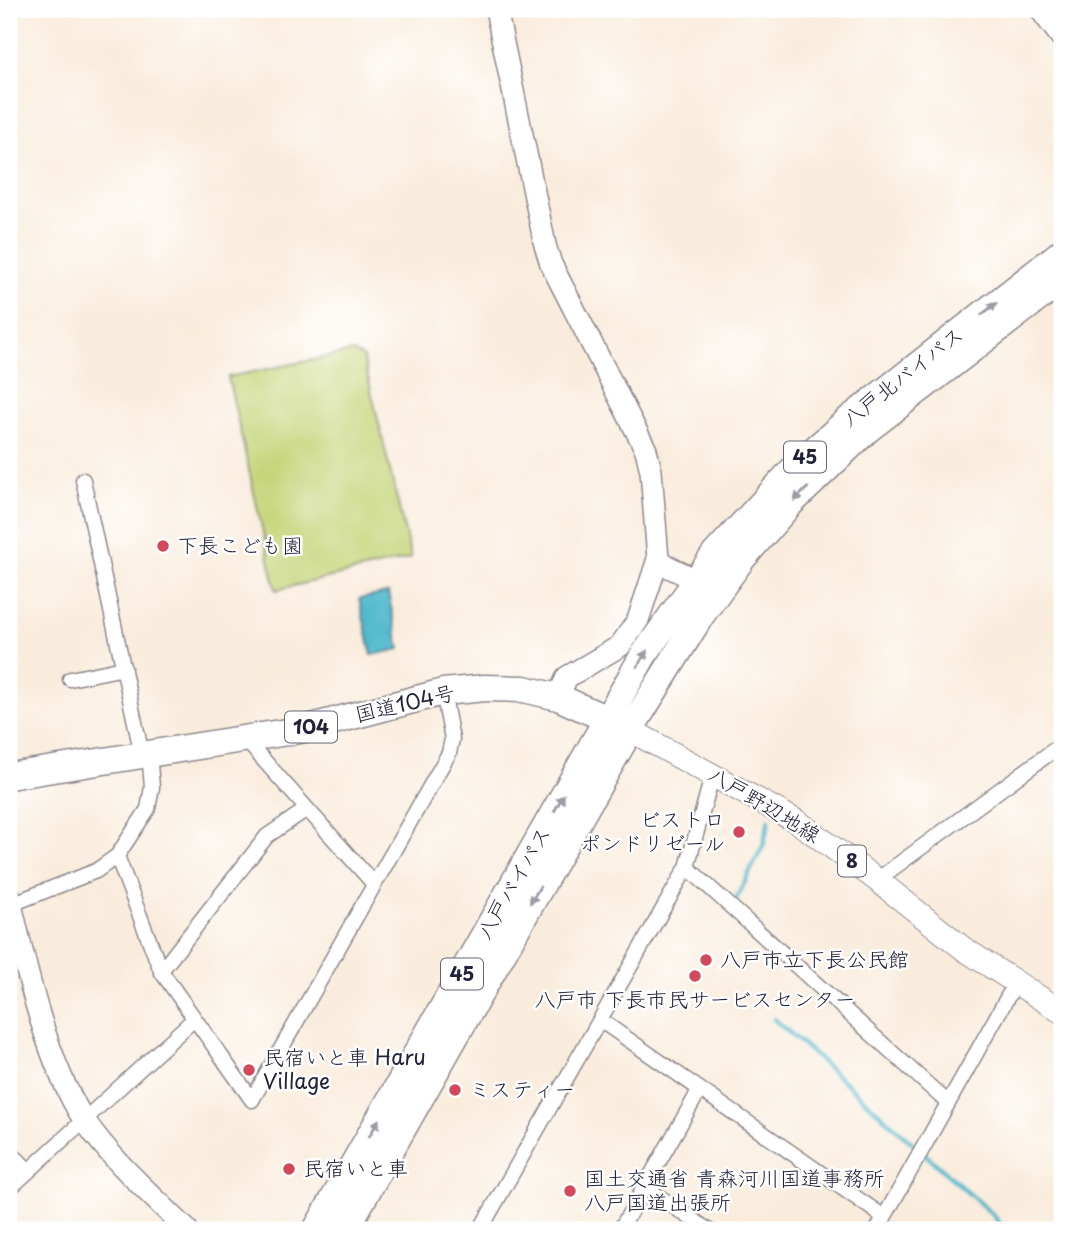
<svg xmlns="http://www.w3.org/2000/svg" width="1071" height="1239" font-family="'Playpen Sans','Klee One',sans-serif">
  <style>
    .green { fill: #c5d477; stroke: #747b59; stroke-width: 2 }
    .water { fill: #4fb8cc; stroke: #386d84; stroke-width: 2 }
    .lines { fill: none; stroke-linecap: round; stroke-linejoin: round }
    .stream { stroke: #4fb8cc; stroke-width: 4.5 }
    .street-casing { stroke: #8e878c; stroke-width: 17 }
    .secondary-casing { stroke: #8e878c; stroke-width: 24 }
    .primary-casing { stroke: #8e878c; stroke-width: 25 }
    .highway-casing { stroke: #8e878c; stroke-width: 29 }
    .street { stroke: #fff; stroke-width: 14 }
    .secondary { stroke: #fff; stroke-width: 21 }
    .primary { stroke: #fff; stroke-width: 23 }
    .highway { stroke: #fff; stroke-width: 26 }
    .oneway { fill: #9c9ca7 }
    .poi-dot { fill: #d1495b; stroke: #fff; stroke-width: 2.5 }
    .labels { text-anchor: middle; stroke-width: 5; stroke-linejoin: round; paint-order: stroke }
    .shield { fill: #fff; stroke: #646476; stroke-width: 2 }
    .shield-label { font-size: 19px; font-weight: bold; fill: #22223b }
    .street-label { font-size: 21px; fill: #22223b; stroke: #fff }
    .poi-label { font-size: 21px; fill: #22223b; stroke: #fff; text-anchor: start }
  </style>
  <rect width="100%" height="100%" fill="#fff"/>
  <filter id="ink" filterUnits="userSpaceOnUse"><feTurbulence type="fractalNoise" baseFrequency=".0143" numOctaves="2"/><feDisplacementMap in="SourceGraphic" scale="14" xChannelSelector="R" yChannelSelector="G"/><feConvolveMatrix kernelMatrix="1 2 1 2 8 2 1 2 1" color-interpolation-filters="sRGB"/></filter>
  <filter id="wash" filterUnits="userSpaceOnUse"><feTurbulence type="fractalNoise" baseFrequency=".00686" numOctaves="4" result="noise"/><feDisplacementMap in="SourceGraphic" scale="28" xChannelSelector="R" yChannelSelector="G"/><feGaussianBlur stdDeviation="1.57" result="paint"/><feColorMatrix in="noise" values="0 0 0 0 0 0 0 0 0 0 0 0 0 0 0 0 0 1.4 0 .05"/><feComposite in="paint" operator="in"/></filter>
  <g filter="url(#wash)">
    <rect width="100%" height="100%" fill="#f9ecdc"/>
    <path class="green" d="M352,352L363,357L411,558L276,590L228,377Z"/>
    <path class="water" d="M388,593L400,649L372,655L359,599Z"/>
    <g class="lines">
      <path class="stream" d="M735,901L763,846L769,820
        M774,1019L993,1215L1005,1230"/>
    </g>
  </g>
  <g filter="url(#ink)">
    <g class="lines">
      <g class="street-casing">
        <path id="street" d="M83,480L142,755
          M70,679L124,668
          M244,738L374,884
          M117,856L161,971L252,1100L449,753L452,739L443,692
          M687,867L948,1103
          M877,880L1062,744
          M9,905L96,871L117,856L148,809L152,787L149,753
          M161,971L267,836L307,809
          M600,1020L884,1217
          M9,1151L29,1171
          M645,1187L708,1230
          M9,1189L194,1019
          M480,1230L687,867L713,773
          M620,1230L699,1091
          M877,1230L1016,982"/>
      </g>
      <g class="secondary-casing">
        <path id="secondary" d="M496,9L545,245L551,264L646,450L651,471L658,559L667,566L696,580
          M1040,9L1062,38
          M558,697L567,677L620,646L638,620L658,559
          M9,895C24,961 47,1066 85,1121C113,1162 152,1195 187,1230"/>
      </g>
      <g class="primary-casing">
        <path id="primary" d="M630,730L798,822L877,880L964,949L1062,1012"/>
      </g>
      <g class="highway-casing">
        <path id="highway" d="M9,776L300,730L443,692L485,688L524,689L558,697L622,726
          M316,1230L643,656L715,554L797,465L847,421L1062,252
          M345,1230L630,730L702,614L742,559L789,505L867,430L1062,280"/>
      </g>
      <use href="#street" class="street"/>
      <use href="#secondary" class="secondary"/>
      <use href="#primary" class="primary"/>
      <use href="#highway" class="highway"/>
    </g>
    <defs><path id="oneway-solid" d="M-6-.8H1V-3.2L6.5 0L1 3.2V.8H-6Z" transform="scale(1.75)"/></defs>
    <g class="oneway">
      <use href="#oneway-solid" transform="translate(989 309) rotate(-38)"/>
      <use href="#oneway-solid" transform="translate(801 494) rotate(136)"/>
      <use href="#oneway-solid" transform="translate(642 659) rotate(-59)"/>
      <use href="#oneway-solid" transform="translate(559 803) rotate(-60)"/>
      <use href="#oneway-solid" transform="translate(535 895) rotate(120)"/>
      <use href="#oneway-solid" transform="translate(374 1128) rotate(-60)"/>
    </g>
  </g>
  <g class="poi-dot">
    <circle cx="163" cy="546" r="7"/>
    <circle cx="739" cy="832" r="7"/>
    <circle cx="706" cy="960" r="7"/>
    <circle cx="695" cy="976" r="7"/>
    <circle cx="249" cy="1070" r="7"/>
    <circle cx="455" cy="1090" r="7"/>
    <circle cx="289" cy="1169" r="7"/>
    <circle cx="570" cy="1191" r="7"/>
  </g>
  <g class="labels">
    <g class="shield">
      <rect x="784" y="441.5" width="42" height="31" rx="5"/>
      <rect x="285" y="711.5" width="52" height="31" rx="5"/>
      <rect x="838" y="845.5" width="28" height="31" rx="5"/>
      <rect x="441" y="958.5" width="42" height="31" rx="5"/>
    </g>
    <g class="shield-label">
      <text x="805" y="464">45</text>
      <text x="311" y="734">104</text>
      <text x="852" y="868">8</text>
      <text x="462" y="981">45</text>
    </g>
    <g class="street-label">
      <text transform="translate(903 377) rotate(-38)" y="7">八戸北バイパス</text>
      <text transform="translate(405 704) rotate(-13)" y="7">国道104号</text>
      <text transform="translate(764 805) rotate(31)" y="7">八戸野辺地線</text>
      <text transform="translate(514 883) rotate(-60)" y="7">八戸バイパス</text>
    </g>
    <g class="poi-label">
      <text x="177" y="553">下長こども園</text>
      <text x="725" y="827" text-anchor="end">ビストロ<tspan x="725" dy="24">ポンドリゼール</tspan></text>
      <text x="720" y="967">八戸市立下長公民館</text>
      <text x="695" y="1007" text-anchor="middle">八戸市 下長市民サービスセンター</text>
      <text x="263" y="1065">民宿いと車 Haru<tspan x="263" dy="24">Village</tspan></text>
      <text x="469" y="1097">ミスティー</text>
      <text x="303" y="1176">民宿いと車</text>
      <text x="584" y="1186">国土交通省 青森河川国道事務所<tspan x="584" dy="24">八戸国道出張所</tspan></text>
    </g>
  </g>
  <rect width="1071" height="1239" fill="none" stroke="#fff" stroke-width="35"/>
</svg>
